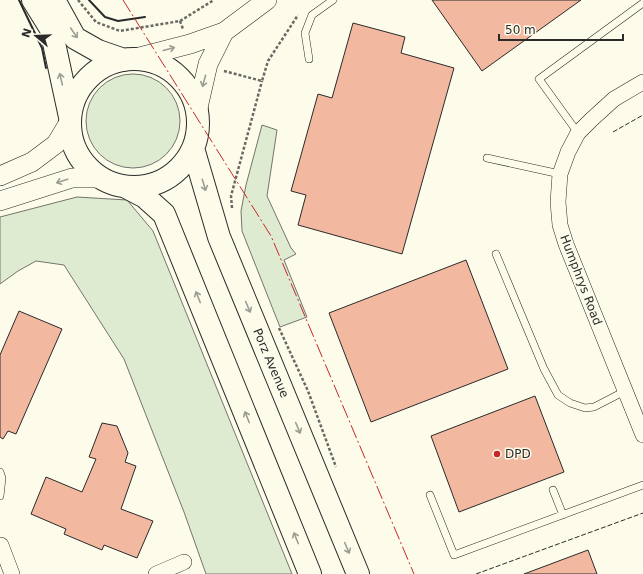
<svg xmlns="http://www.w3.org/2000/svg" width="643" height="574" font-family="'DejaVu Sans',sans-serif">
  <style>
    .green { fill: #deebd1; stroke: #74746e }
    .building { fill: #f2b8a0; stroke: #2b2b2b }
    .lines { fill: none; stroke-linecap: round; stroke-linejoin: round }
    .service-casing { stroke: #2b2b2b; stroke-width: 8 }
    .minor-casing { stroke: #2b2b2b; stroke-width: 16 }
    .tertiary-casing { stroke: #2b2b2b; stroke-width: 20 }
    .primary-casing { stroke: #2b2b2b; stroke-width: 24 }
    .path { stroke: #6a6964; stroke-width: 2.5; stroke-dasharray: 3 2; stroke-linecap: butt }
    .service { stroke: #fdfbea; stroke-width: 7 }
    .minor { stroke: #fdfbea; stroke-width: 15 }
    .tertiary { stroke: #fdfbea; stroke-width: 19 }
    .primary { stroke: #fdfbea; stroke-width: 22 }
    .fence { stroke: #2b2b2b; stroke-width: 1; stroke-dasharray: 5 2; stroke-linecap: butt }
    .wall { stroke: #2b2b2b; stroke-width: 2 }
    .power { stroke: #c62828; stroke-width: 1; stroke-dasharray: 14 3 2 3; stroke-linecap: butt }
    .oneway { stroke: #9e9d94 }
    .poi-dot { fill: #c62828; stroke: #fdfbea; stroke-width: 1.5 }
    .labels { text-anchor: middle; stroke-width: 3; stroke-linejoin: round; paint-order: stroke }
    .street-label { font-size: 12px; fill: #2b2b2b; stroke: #fdfbea }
    .poi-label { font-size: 12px; fill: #2b2b2b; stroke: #fdfbea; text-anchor: start }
  </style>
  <rect width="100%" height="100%" fill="#fdfbea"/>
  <path class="green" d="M86 121a47 47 0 1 1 94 0a47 47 0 1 1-94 0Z
    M262,125L277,130L267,196L291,248L296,254L284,260L307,317L280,327L242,231L241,211L246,185Z
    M77,197L127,200L153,231L292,574H206L184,512L124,359L64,265L36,261L18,271L0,284V217Z"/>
  <path class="building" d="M432,0H581L482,71Z
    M353,23L405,37L401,53L454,68L402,254L298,225L306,195L291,191L318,94L332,98Z
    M466,260L508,369L371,422L329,313Z
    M19,311L62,329L16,434L8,431L3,439L0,437V355Z
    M535,396L564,472L459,512L431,436Z
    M102,423L117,426L128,453L125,462L136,466L121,509L153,521L137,558L104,545L102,550L64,534L66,529L31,514L46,477L82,492L96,459L89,457Z
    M588,550L597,574H524Z"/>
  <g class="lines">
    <g class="service-casing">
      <path id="service" d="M309,59L305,33L312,15L333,0
        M578,133L539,79L643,3
        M487,158L560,174
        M496,254L544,369L558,395L570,403L585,408L594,407L625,391
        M0,472L2,478L0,496
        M553,490L563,515
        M430,495L454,555L643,485"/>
    </g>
    <g class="minor-casing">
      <path id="minor" d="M643,82L614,99L591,120L578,133L568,152L560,174L558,202L560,225L566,244L643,435
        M1,545L12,574
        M156,574L184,562"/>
    </g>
    <g class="tertiary-casing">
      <path id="tertiary" d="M132,59L190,44L224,32L267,0
        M197,112L208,64L224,32
        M0,176L32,162L56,144L70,121
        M0,201L72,178H100"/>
    </g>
    <g class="primary-casing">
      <path id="primary" d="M33,0L51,29L70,117
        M54,0L75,38L98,51L124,60
        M70 123a64 64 0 1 1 128 0a64 64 0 1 1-128 0Z
        M193,148L219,237L358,574
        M126,187L145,197L164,214L310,574"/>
    </g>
    <path class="path" d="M78,0L96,22L120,31L180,21L214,0
      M180,21L183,29
      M224,71L262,81L268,61L298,15
      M232,208L231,196L262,81
      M279,328L308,391L336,467"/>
    <use href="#service" class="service"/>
    <use href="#minor" class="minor"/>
    <use href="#tertiary" class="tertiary"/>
    <use href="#primary" class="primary"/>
    <path class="fence" d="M613,132L643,115
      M476,574L643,513"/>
    <path class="wall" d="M19,0L42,48L46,68
      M89,0L105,17L118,21L145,17"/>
    <path class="power" d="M123,0L271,236L414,574"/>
  </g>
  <defs><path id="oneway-shaft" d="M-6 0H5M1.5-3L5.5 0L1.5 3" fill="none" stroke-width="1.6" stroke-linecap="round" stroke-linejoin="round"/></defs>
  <g class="oneway">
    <use href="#oneway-shaft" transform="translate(74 33) rotate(56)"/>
    <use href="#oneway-shaft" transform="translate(169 49) rotate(-15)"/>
    <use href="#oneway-shaft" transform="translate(61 79) rotate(-103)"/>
    <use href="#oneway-shaft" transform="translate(204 81) rotate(105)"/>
    <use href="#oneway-shaft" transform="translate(62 181) rotate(162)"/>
    <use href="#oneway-shaft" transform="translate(204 185) rotate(73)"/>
    <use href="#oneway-shaft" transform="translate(198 297) rotate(-112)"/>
    <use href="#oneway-shaft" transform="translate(248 307) rotate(67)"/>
    <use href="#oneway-shaft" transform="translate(247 417) rotate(-112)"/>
    <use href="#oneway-shaft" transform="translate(298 428) rotate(67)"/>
    <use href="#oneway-shaft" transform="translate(296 538) rotate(-112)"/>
    <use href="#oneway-shaft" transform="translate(347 548) rotate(67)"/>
  </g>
  <circle class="poi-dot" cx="497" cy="454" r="4"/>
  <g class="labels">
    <g class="street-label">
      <text transform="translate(581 280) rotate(69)" y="4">Humphrys Road</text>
      <text transform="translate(271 363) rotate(67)" y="4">Porz Avenue</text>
    </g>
    <g class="poi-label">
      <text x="505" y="458">DPD</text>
    </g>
  </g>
  <g transform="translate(36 36) rotate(289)" stroke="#fdfbea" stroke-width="3" paint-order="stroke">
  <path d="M0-3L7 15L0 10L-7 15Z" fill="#2b2b2b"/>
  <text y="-6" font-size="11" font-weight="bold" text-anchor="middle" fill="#2b2b2b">N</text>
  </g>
  <path d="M499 34v6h124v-6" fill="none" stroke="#2b2b2b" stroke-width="2"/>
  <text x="505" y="34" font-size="12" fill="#2b2b2b" stroke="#fdfbea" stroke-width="3" paint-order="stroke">50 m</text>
</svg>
